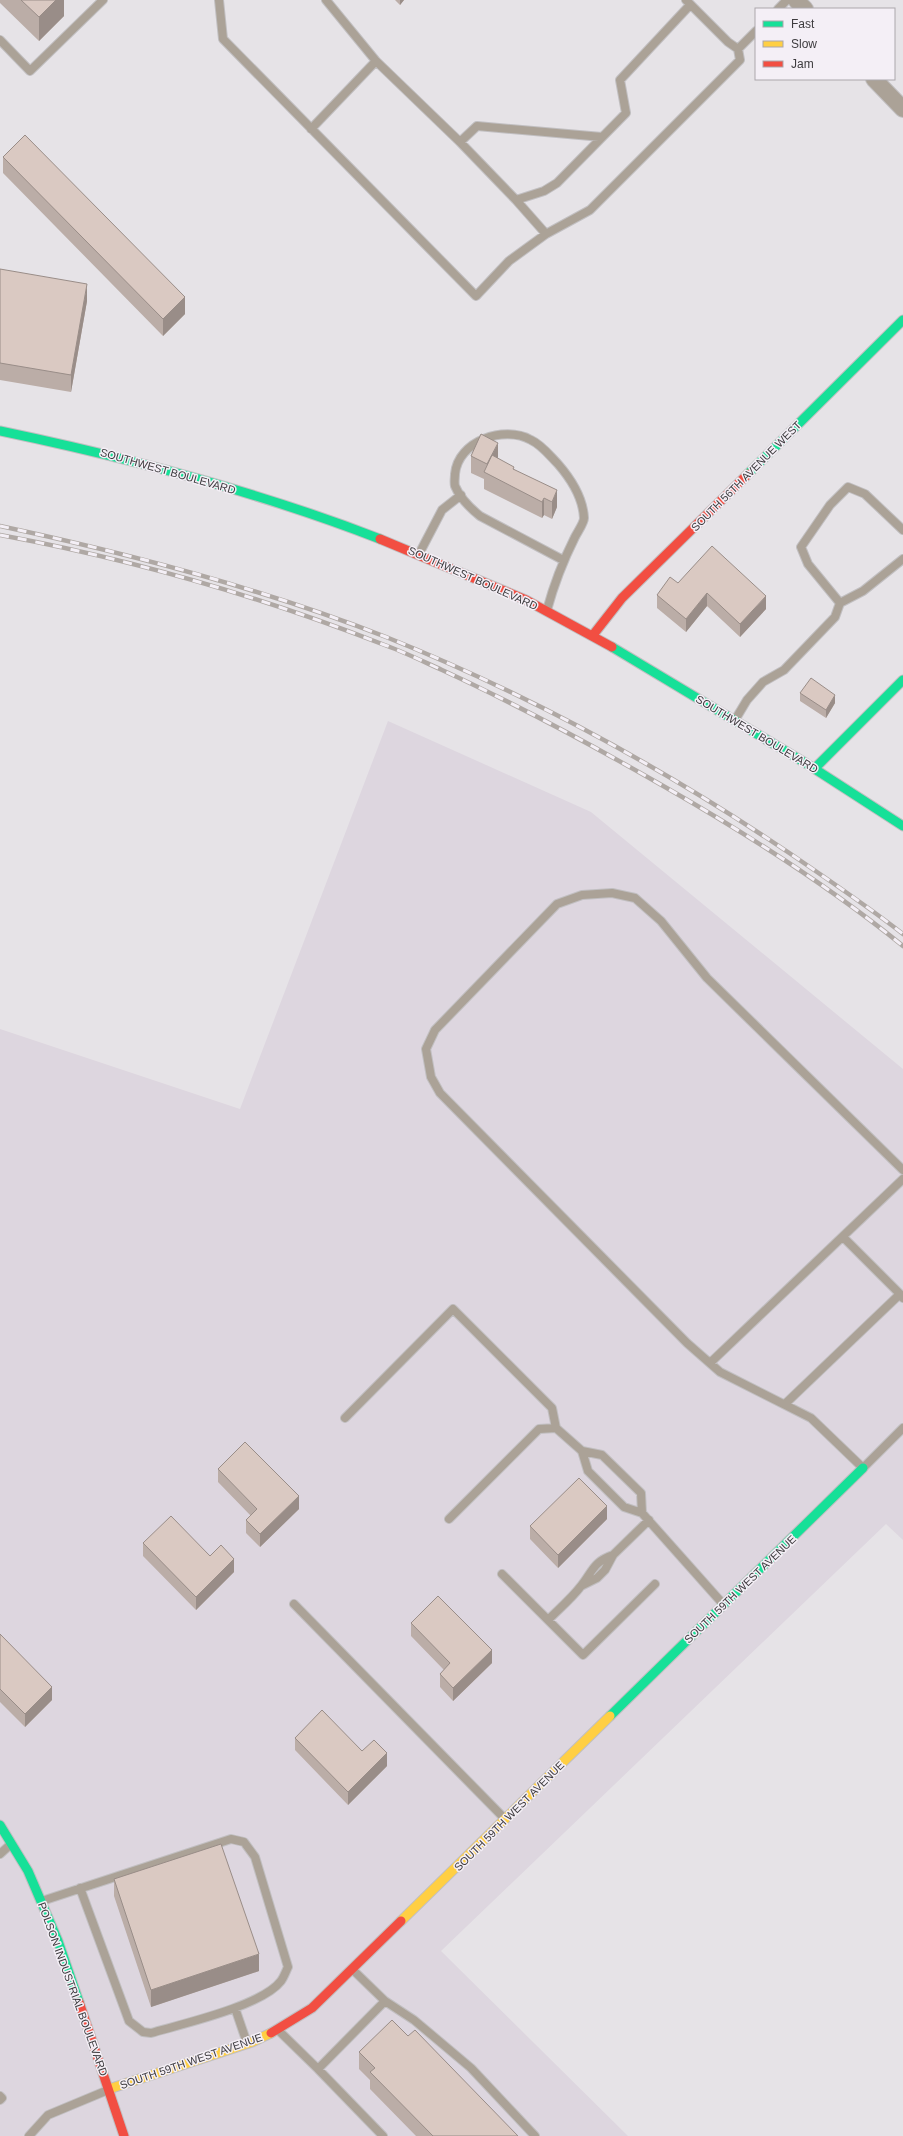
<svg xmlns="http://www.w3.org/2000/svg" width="903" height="2136" font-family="Helvetica,sans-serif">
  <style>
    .built { fill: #ddd6df }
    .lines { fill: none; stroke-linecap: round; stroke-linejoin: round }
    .lane-casing { stroke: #c1bfc1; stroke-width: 10 }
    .street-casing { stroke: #c1bfc1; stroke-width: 18 }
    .fast-casing { stroke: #c1bfc1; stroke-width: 11 }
    .slow-casing { stroke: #c1bfc1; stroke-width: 11 }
    .jam-casing { stroke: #c1bfc1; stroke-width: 11 }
    .lane { stroke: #aba297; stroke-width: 8 }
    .street { stroke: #aba297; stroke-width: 16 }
    .fast { stroke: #16e098; stroke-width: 9 }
    .slow { stroke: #ffcf43; stroke-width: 9 }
    .jam { stroke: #f24e42; stroke-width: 9 }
    .rail-casing { stroke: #afa8a4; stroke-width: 4.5 }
    .rail { stroke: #f4eff6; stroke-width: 3; stroke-dasharray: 9; stroke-linecap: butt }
    .wall { fill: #bbada7 }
    .shaded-wall { fill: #998d88 }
    .building { fill: #dac9c2; stroke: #998d88 }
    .labels { text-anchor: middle; stroke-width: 3; stroke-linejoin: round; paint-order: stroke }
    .street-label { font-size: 11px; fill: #3d3b3e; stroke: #f4eff6 }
  </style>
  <rect width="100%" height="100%" fill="#e6e3e7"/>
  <path class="built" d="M388,721L591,812L903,1069V1540L886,1524L441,1951L628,2136H0V1029L240,1109Z"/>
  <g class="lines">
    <g class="lane-casing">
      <path id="lane" d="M219,0L223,39L476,296L509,261L546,234
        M326,0L376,61L460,142L516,200L544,191L557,183L626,113L620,80L690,5
        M686,0L728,42L738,49L756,31
        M778,9L787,0
        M0,40L30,71L103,0
        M311,129L376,61
        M460,142L477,126L602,137
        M516,200L546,234L590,210L740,60L738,49
        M419,554L442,510L461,495
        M840,603L808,564L801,547L830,505L848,487L865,494L903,530
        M547,610C554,584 563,561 575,537C578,531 584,523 584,518C583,498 571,479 558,464C550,456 542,445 531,440C504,425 458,441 455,474C455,478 454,482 455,486C460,498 470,508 480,516L563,560
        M735,720L747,700L763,682L784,670L835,617L840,603L863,591L903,559
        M903,1170L707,978L661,921L635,898L612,893L582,895L557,904L435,1030L426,1049L431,1077L440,1093L687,1343L720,1372L811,1418L863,1468L903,1428
        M843,1237L900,1294
        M710,1363L903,1179
        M785,1404L900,1294L903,1298
        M345,1418L453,1309L552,1408L556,1428
        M642,1513L641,1493L602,1455L582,1451L588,1471L624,1507L642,1513L723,1604
        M449,1519L539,1429L556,1428L582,1451
        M502,1574L583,1655L655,1584
        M581,1586L597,1578L605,1570L613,1555L649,1520
        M294,1604L505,1819
        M548,1620C559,1609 572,1598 581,1586C593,1571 593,1562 613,1555
        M0,1854L11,1844
        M42,1901L231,1839L244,1842L255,1857L288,1967C286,1971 284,1977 281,1981C262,2006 182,2024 151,2033L143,2032L129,2021L80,1888
        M385,2001L414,2020L471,2068L535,2136
        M235,2008L247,2043
        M279,2031L318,2069L385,2001L353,1970
        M318,2069L383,2136
        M0,2096L2,2098L0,2100
        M29,2136L48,2115L108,2090"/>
    </g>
    <g class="street-casing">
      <path id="street" d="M796,0L805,9
        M874,79L903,109"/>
    </g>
    <g class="fast-casing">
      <path id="fast" d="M0,431C129,458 257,491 380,539
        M748,474L903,320
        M612,647L807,764L903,826
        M815,768L903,680
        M610,1716L863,1468
        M0,1825L28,1871L58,1941L79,2002"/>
    </g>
    <g class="slow-casing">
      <path id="slow" d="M401,1921L610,1716
        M109,2089L252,2042L271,2033"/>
    </g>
    <g class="jam-casing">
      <path id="jam" d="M380,539L526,600L612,647
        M593,635L622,598L748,474
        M79,2002L124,2136
        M271,2033L312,2008L401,1921"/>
    </g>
    <use href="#lane" class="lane"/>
    <use href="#street" class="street"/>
    <use href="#fast" class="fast"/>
    <use href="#slow" class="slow"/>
    <use href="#jam" class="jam"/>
    <g class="rail-casing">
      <path id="rail" d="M0,526C131,554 261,588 386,637C538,698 683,779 817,872C846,892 875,912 903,934
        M0,535C130,559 259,596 382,644C402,651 422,661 442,670C518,705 592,745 665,787C747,834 829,886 903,946"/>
    </g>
    <use href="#rail" class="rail"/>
  </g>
  <path class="wall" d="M0,0H64V16L39,41L0,3Z
    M395,0H404L400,5Z
    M3,157L185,314L163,336L3,173Z
    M0,269L87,301L71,392L0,380Z
    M471,456L498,458L514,469L557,507L552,519L544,515L542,518L484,489V479L471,473Z
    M678,583L766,609L740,637L707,606L686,632L657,608V595Z
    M800,693L835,703L826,718L800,701Z
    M218,1469L299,1509L260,1547L246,1533V1520L251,1516L218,1482Z
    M607,1519L558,1568L530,1539V1526Z
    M143,1543L210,1556L234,1572L196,1610L143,1556Z
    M411,1623L492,1663L453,1701L440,1687V1674L444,1670L411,1636Z
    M0,1634L52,1700L25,1727L0,1702Z
    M295,1738L362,1751L387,1766L348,1805L295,1750Z
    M114,1879L259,1971L151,2007L114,1896Z
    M408,2036L518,2136H416L370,2089V2080L359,2069V2052Z"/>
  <path class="shaded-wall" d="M55,0H64V16L39,41V17Z
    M400,0H404L400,5Z
    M87,284V301L71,392V375Z
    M185,297V314L163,336V319Z
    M498,443V460L487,473V464Z
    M557,490V507L552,519V502Z
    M544,498V515L542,518V502Z
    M707,593V606L686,632V619Z
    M766,596V609L740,637V624Z
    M835,695V703L826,718V710Z
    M299,1496V1509L260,1547V1534Z
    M607,1506V1519L558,1568V1555Z
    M234,1559V1572L196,1610V1597Z
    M492,1650V1663L453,1701V1688Z
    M52,1687V1700L25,1727V1714Z
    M387,1753V1766L348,1805V1792Z
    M259,1954V1971L151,2007V1990Z"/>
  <path class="building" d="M21,0H56L39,17Z
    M25,135L185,297L163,319L3,157Z
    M0,269L87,284L71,375L0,363Z
    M481,434L498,443L487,464L471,456Z
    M492,455L514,467L513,469L557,490L552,502L544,498L542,502L484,472Z
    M712,546L766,596L740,624L707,593L686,619L657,595L670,577L678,583Z
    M811,678L835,695L826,710L800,693Z
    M245,1442L299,1496L260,1534L246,1520L257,1509L218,1469Z
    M579,1478L607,1506L558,1555L530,1526Z
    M171,1516L210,1556L221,1545L234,1559L196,1597L143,1543Z
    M438,1596L492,1650L453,1688L440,1674L450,1663L411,1623Z
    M0,1634L52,1687L25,1714L0,1689Z
    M322,1710L362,1751L374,1740L387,1753L348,1792L295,1738Z
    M221,1844L259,1954L151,1990L114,1879Z
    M392,2020L408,2036L415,2030L518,2136H433L370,2072L375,2068L359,2052Z"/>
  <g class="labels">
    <g class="street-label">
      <text transform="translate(168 471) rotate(16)" y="4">SOUTHWEST BOULEVARD</text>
      <text transform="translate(746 476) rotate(-45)" y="4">SOUTH 56TH AVENUE WEST</text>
      <text transform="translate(473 578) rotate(24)" y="4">SOUTHWEST BOULEVARD</text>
      <text transform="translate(757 734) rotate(31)" y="4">SOUTHWEST BOULEVARD</text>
      <text transform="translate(740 1589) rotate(-44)" y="4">SOUTH 59TH WEST AVENUE</text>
      <text transform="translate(509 1816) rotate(-45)" y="4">SOUTH 59TH WEST AVENUE</text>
      <text transform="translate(73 1989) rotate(70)" y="4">POLSON INDUSTRIAL BOULEVARD</text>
      <text transform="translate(191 2061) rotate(-19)" y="4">SOUTH 59TH WEST AVENUE</text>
    </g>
  </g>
  <rect x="755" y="8" width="140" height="72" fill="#f4eff6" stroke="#aba7ac"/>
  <rect x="763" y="21" width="20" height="6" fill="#16e098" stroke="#aba7ac"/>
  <text x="791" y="28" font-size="12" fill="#3d3b3e">Fast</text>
  <rect x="763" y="41" width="20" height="6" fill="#ffcf43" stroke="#aba7ac"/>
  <text x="791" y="48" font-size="12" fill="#3d3b3e">Slow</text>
  <rect x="763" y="61" width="20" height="6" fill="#f24e42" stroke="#aba7ac"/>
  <text x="791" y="68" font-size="12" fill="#3d3b3e">Jam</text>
</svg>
